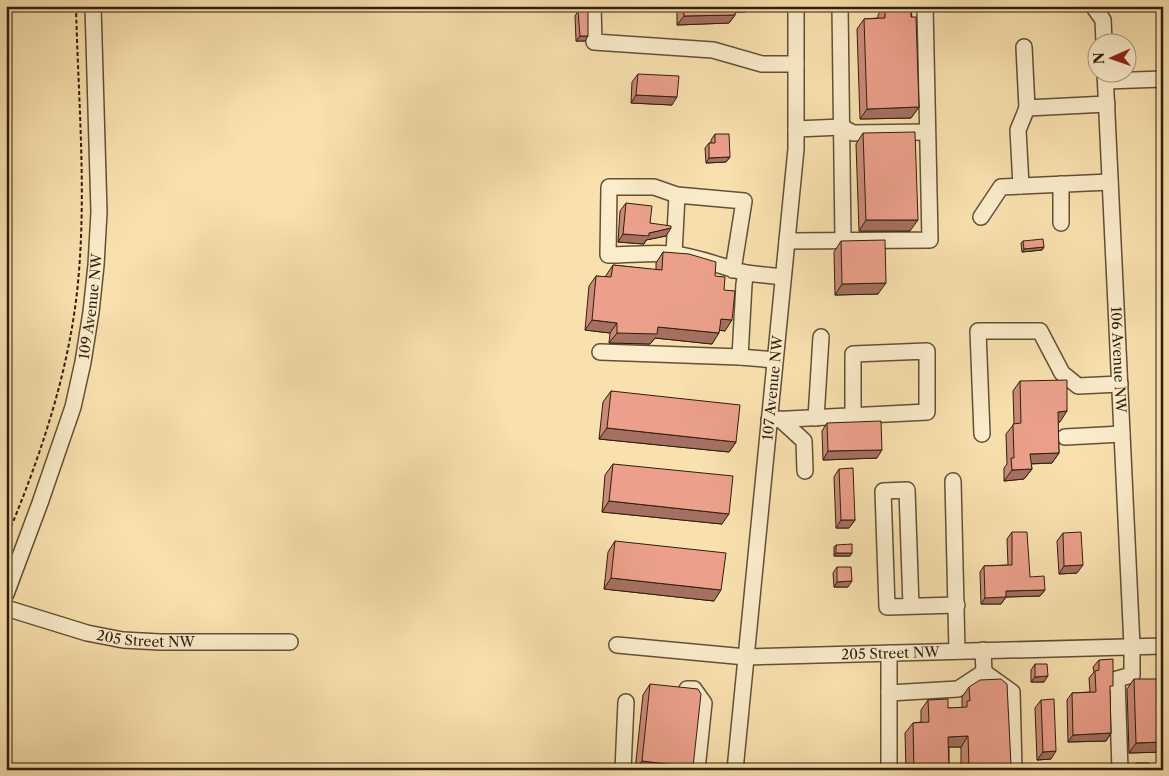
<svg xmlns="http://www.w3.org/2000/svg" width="1169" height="776" font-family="'Libre Caslon Text',serif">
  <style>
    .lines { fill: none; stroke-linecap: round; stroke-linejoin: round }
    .minor-casing { stroke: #625036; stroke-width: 18 }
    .path { stroke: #2f1f0d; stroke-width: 2; stroke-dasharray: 4 2.5; stroke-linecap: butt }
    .minor { stroke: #fbeccb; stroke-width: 15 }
    .wall { fill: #cb8a78; stroke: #2f1f0d }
    .shaded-wall { fill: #a57061; stroke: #2f1f0d }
    .building { fill: #eca08b; stroke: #2f1f0d }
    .labels { text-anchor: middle; stroke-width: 4.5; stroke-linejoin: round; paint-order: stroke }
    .street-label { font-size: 14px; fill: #2f1f0d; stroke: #fbeccb }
  </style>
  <rect width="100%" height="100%" fill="#f9e1af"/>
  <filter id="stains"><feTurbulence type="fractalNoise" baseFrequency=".004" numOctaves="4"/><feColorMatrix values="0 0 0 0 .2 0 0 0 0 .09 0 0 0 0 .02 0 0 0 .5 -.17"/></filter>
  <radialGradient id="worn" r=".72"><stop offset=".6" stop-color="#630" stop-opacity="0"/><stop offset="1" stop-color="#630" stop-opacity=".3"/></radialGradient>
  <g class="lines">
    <g class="minor-casing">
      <g id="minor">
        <path d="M593,6L594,42L713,50L762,64H796"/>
        <path d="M840,6L843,241"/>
        <path d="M1093,6L1103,20L1104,42"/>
        <path d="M1024,47L1027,108L1107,104"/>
        <path id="s1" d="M1105,72L1132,646V675L1117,679L1120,770"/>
        <path d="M1106,81L1163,79"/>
        <path d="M796,129L842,127L853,133L927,132"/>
        <path d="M1061,184V223"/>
        <path d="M1021,186L1018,130L1027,108"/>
        <path d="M981,217L1001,187L1110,182"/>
        <path d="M787,241L930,240L925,6"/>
        <path d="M674,254L677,195"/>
        <path d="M733,270L744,201L677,195L654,187H609L608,255C629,255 653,252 674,254C699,257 722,267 746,273"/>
        <path d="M600,352L740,357"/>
        <path d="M775,360L740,357L744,284L746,273L783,277"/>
        <path d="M816,418L821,337"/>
        <path d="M780,419L804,441L805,471"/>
        <path d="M769,420L927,412V351L853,354V416"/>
        <path d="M982,434L978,331H1040L1062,373L1078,386L1120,384"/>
        <path d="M1065,437L1122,434"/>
        <path d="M953,481L957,651"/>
        <path id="s2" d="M6,594L40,503L73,407L83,362L91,312L96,265L99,212L93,6"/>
        <path d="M911,606L907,490L883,491L887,607L957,605"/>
        <path id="s3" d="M6,608L87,633L123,640L160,642H290"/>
        <path id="s4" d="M617,645L746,657L1163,646"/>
        <path d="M984,672L1012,692L1014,770"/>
        <path d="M687,689H694L704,703L697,770"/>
        <path d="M889,693L958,689L984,672L983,650"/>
        <path d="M623,770L626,702"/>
        <path id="s5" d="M735,770L796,149V6"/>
        <path d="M889,770V653"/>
      </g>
    </g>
    <path class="path" d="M6,539C42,453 72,364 79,271C86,183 78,94 76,6"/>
    <use href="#minor" class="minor"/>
  </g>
  <path class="wall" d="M677,6H750L746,12H735V15L729,23L677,25Z
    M884,6H911L919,107L911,118L860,119L857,29L864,19L878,18V15Z
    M578,11L585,41H576L575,16Z
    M638,74L672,105L631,103L632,82Z
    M863,133L910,231H859L856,144Z
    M715,134L730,157L726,162L706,163L705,148L709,143H711V140Z
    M626,203L650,223L666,236L646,240L644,244L618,242L620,211Z
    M841,241L878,294L835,295L834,252Z
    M1023,241L1044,247L1042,250L1022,252L1021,243Z
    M663,252L715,276L724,290L725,331L719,330L712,344L655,338L650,344L609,343L610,333L585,330L589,286L596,276L605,277L613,265L656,270V263Z
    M1020,381L1060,422H1058L1059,453L1052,463L1031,464L1032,469L1024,479L1004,481V468L1007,464L1006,434L1014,424L1013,391Z
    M611,391L736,442L729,452L599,439L603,402Z
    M827,423L877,458L823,460L822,431Z
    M613,464L722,524L602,512L605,475Z
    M839,469L855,520L849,528H836L834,477Z
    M1012,532L1030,577L1045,590L1040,596L1006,597L1001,604H981L980,572L984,566L1008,565L1007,539Z
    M1063,533L1077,573L1059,574L1057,541Z
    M615,541L714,601L604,589L608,552Z
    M836,545L852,553L850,556H834V547Z
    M837,567L848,587H834L833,573Z
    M1099,660L1110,691L1111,733L1106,741L1068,742L1067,700L1072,693L1090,692L1089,678L1094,672L1093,667Z
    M1035,664L1044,682H1031V670Z
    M1134,679L1163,752L1129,753L1127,689Z
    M650,684L691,770H635L643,695Z
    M969,687L1008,770H961V747H949V770H906L905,733L913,723L921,722V710L928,700L948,708H962V697Z
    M1041,700L1051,759L1037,760L1035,708Z"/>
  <path class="shaded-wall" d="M733,6H750L746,12L729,13Z
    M735,15L729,23L677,25L684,16Z
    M580,36H588L585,41H576Z
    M636,95L677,97L672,105L631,103Z
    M919,107L911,118L860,119L867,109Z
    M730,157L726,162L706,163L709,158Z
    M866,220H918L910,231H859Z
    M671,228L666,236L646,240L644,244L618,242L623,234L649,233Z
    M1044,247L1042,250L1022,252L1024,249Z
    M886,283L878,294L835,295L842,284Z
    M721,319L732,320L725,331L713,329Z
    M592,320L617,323L610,333L585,330Z
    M658,327L719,333L712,344L655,338L650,344L609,343L617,333Z
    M1067,411L1060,422H1051L1058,412Z
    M607,428L736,442L729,452L599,439Z
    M882,450L877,458L823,460L828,451Z
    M1059,453L1052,463L1022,464L1030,454Z
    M1032,469L1024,479L1004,481L1012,470Z
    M609,501L729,514L722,524L602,512Z
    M841,520H855L849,528H836Z
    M836,553H852L850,556H834Z
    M1083,565L1077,573L1059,574L1064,566Z
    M611,578L721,590L714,601L604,589Z
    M852,581L848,587H834L837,582Z
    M1045,590L1040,596L1006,597L1001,604H981L985,598L1006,591Z
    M1048,676L1044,682H1031L1035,677Z
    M1111,733L1106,741L1068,742L1073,735Z
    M968,736L961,747H941L948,737Z
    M1163,742V752L1129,753L1136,743Z
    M1056,751L1051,759L1037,760L1043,752Z
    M642,761L693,767L691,770H636Z
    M1011,765L1008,770H967L969,766Z"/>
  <path class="building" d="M683,6H735V15L684,16Z
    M885,6H911V17H916L919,107L867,109L864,19L885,18Z
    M578,11H588V36H580Z
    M638,74L679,76L677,97L636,95Z
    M915,132L918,220H866L863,133Z
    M715,134H729L730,157L709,158V143H715Z
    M626,203L652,206L650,223L671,226V228L649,233V236L623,234Z
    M1043,239L1044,247L1024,249L1023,241Z
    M885,240L886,283L842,284L841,241Z
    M663,252L689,254L716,262L715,276L725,277L724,290L735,291L732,320L721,319L719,333L658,327L657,334L617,333V323L592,320L596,276L611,277L613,265L662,270Z
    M1067,380V411L1058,412L1059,453L1030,454L1032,469L1012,470L1011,458H1014L1013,424L1021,423L1020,381Z
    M611,391L740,405L736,442L607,428Z
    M881,421L882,450L828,451L827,423Z
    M613,464L733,476L729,514L609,501Z
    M853,468L855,520H841L839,469Z
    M1012,532H1027L1030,577L1044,576L1045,590L1006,591V597L985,598L984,566L1012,565Z
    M1081,532L1083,565L1064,566L1063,533Z
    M615,541L726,553L721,590L611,578Z
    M852,544V553H836V545Z
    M837,567H851L852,581L837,582Z
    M1113,659V686H1110L1111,733L1073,735L1072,693L1096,692L1095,671L1099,670V660Z
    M1035,664H1047L1048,676L1035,677Z
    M1001,679L1007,684L1011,765L969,766L968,736L948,737L949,770H914L913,723L929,722L928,700L948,699V708L967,707V701H970L969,687L980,680Z
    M1134,679H1163V742L1136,743Z
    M650,684L698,689L701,694L693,767L642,761Z
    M1054,699L1056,751L1043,752L1041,700Z
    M1136,763H1149V770H1123V767L1128,769Z"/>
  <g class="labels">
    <g class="street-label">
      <text dy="5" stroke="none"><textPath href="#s2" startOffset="301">109 Avenue NW</textPath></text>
      <text dy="5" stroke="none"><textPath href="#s1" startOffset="288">106 Avenue NW</textPath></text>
      <text dy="5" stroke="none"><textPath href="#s5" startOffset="384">107 Avenue NW</textPath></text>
      <text dy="5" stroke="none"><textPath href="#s3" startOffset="144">205 Street NW</textPath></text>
      <text dy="5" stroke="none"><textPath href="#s4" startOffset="274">205 Street NW</textPath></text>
    </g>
  </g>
  <rect width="1169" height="776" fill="none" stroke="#f9e1af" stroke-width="25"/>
  <rect x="8" y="8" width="1154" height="761" fill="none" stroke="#2f1f0d" stroke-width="2.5"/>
  <rect x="12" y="12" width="1144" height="751" fill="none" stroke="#2f1f0d"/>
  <g transform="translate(1112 58) rotate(268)"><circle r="24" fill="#fbeccb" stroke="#a99a7f"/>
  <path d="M0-4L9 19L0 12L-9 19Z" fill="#8f2418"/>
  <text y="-8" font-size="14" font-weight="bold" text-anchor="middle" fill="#2f1f0d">N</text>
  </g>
  <rect width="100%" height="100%" filter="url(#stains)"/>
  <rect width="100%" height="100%" fill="url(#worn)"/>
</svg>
